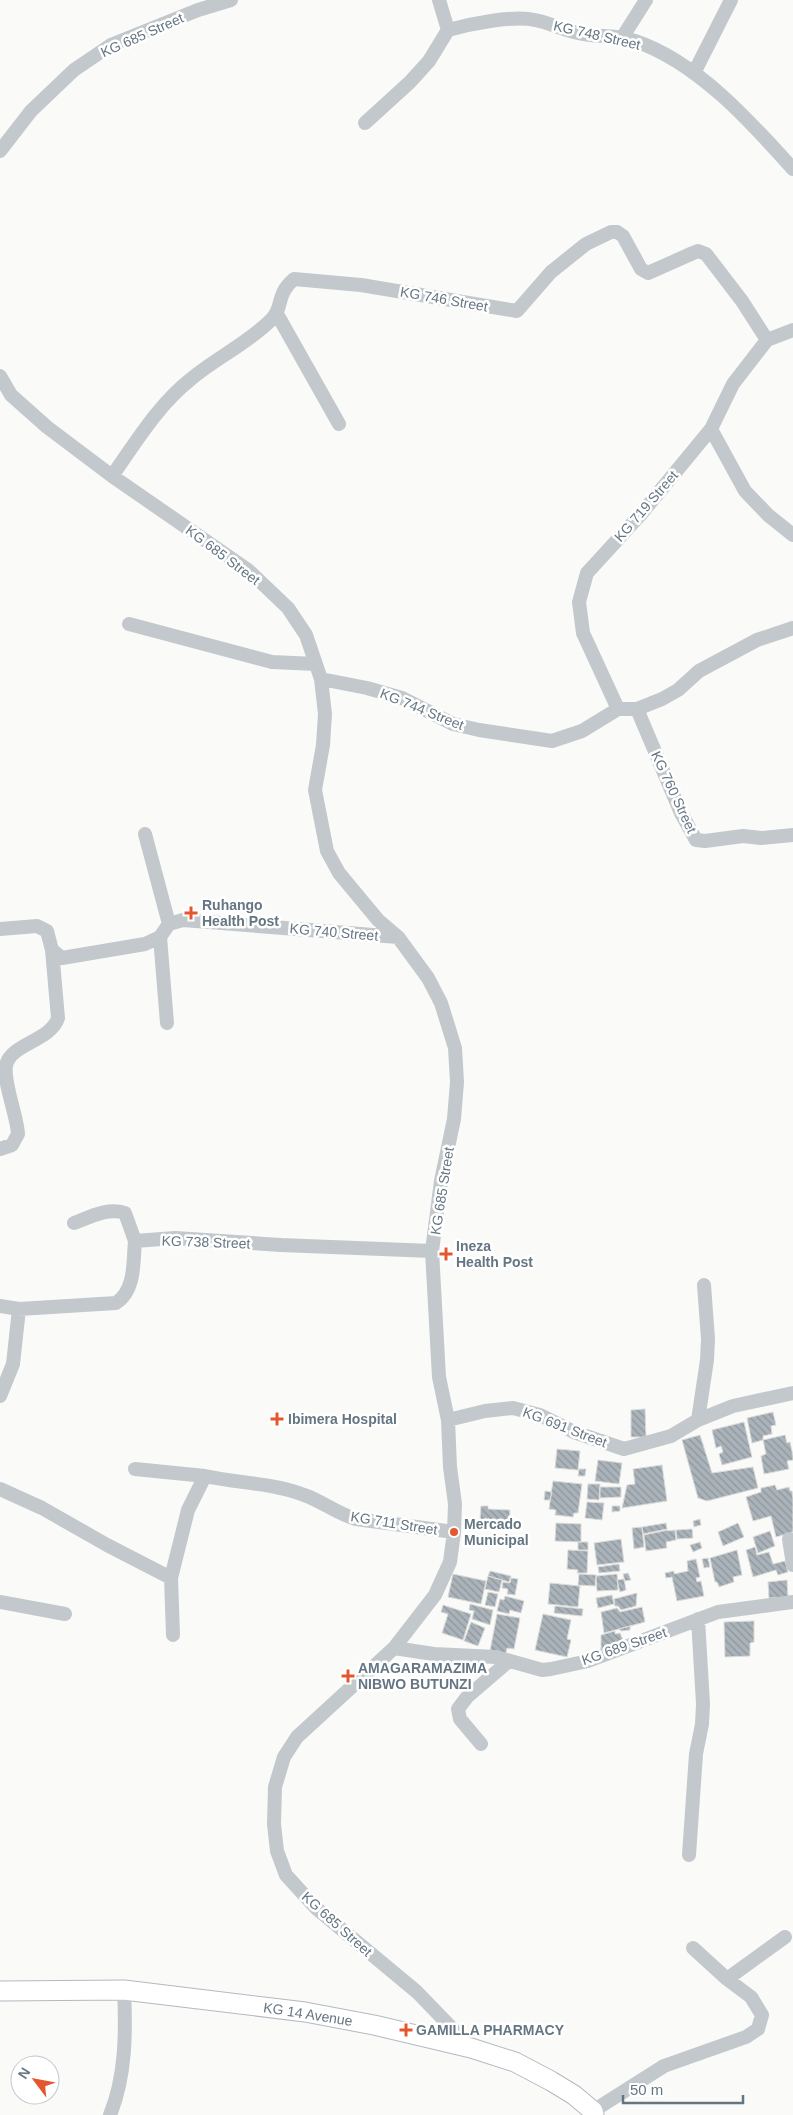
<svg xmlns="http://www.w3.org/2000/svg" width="793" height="2115" font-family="Helvetica,sans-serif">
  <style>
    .building { fill: url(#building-back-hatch); stroke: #dcdcda }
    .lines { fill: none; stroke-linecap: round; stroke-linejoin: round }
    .secondary-casing { stroke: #b3babf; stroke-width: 21 }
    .minor { stroke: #c3c8cc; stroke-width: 14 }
    .secondary { stroke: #fff; stroke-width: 19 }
    .poi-dot { fill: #e4572e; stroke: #fff; stroke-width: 2 }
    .labels { text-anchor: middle; stroke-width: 5; stroke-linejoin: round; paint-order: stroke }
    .street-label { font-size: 14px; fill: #657683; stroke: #fff }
    .poi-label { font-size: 14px; font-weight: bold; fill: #657683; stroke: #fff; text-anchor: start }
  </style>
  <defs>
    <pattern id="building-back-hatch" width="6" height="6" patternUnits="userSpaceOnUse" patternTransform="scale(1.25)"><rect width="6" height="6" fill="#aab3b9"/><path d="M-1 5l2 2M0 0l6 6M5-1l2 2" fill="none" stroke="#8e969c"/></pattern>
  </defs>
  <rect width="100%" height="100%" fill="#fafaf8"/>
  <path class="building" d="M645,1409L646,1437H631V1410Z
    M773,1412L776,1425L771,1426L772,1434L763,1436V1440L752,1443L747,1418Z
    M744,1422L752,1457L722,1465L719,1454L723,1452L721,1446L716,1448L712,1430Z
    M700,1435L712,1473L753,1467L758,1488L707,1501L698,1498L682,1440Z
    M785,1435L787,1443L790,1442L793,1456V1460L787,1461L789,1469L764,1474L761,1456L766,1454L763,1440Z
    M557,1449L580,1451L578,1470L555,1468Z
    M598,1460L622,1463L619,1484L595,1481Z
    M662,1465L667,1501L622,1508L627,1485L635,1484L633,1469Z
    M579,1469H586L585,1476H578Z
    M553,1481L582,1484L578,1513H574L573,1517L555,1515L556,1510L549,1509Z
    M588,1484H600L599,1500L587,1499Z
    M775,1485L777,1490L789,1487L790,1491H792L793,1499V1532L776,1537L771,1516L753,1521L746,1497L761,1492V1488Z
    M600,1487H621V1497L600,1498Z
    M545,1491L552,1492L550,1500H544Z
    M587,1502L604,1503L602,1520L585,1518Z
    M481,1506H488V1509L510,1510L509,1529L486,1527V1521L480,1520Z
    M612,1506H620V1511L612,1512Z
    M700,1519L701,1525L694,1527L693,1521Z
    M556,1523L581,1524V1542L555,1541Z
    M666,1523L667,1529L643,1534L642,1527Z
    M738,1523L744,1537L723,1546L718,1532Z
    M642,1527L644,1547L634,1549L632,1528Z
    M692,1529L693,1538L677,1539L676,1530Z
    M668,1530V1531L675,1530L676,1540L666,1542L667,1548L646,1551L644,1535Z
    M770,1531L775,1546L758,1553L753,1537Z
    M621,1539L624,1562L597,1565L594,1543Z
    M578,1542H588V1550H578Z
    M700,1542L702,1548L693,1552L690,1545Z
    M755,1547L757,1555L769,1552L773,1564L785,1561L788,1572L778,1575L776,1570L753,1577L746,1550Z
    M568,1550L588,1551L587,1573H577L578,1570L567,1569Z
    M737,1550L742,1575L733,1577L734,1582L719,1587L717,1582H715L710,1558Z
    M708,1558L710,1567L704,1568L702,1559Z
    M696,1559L700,1577L696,1578L697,1582L701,1581L704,1596L677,1601L672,1577L666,1578L665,1573L674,1571V1574L688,1571L687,1561Z
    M619,1564L620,1571L599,1573L598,1567Z
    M490,1571L511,1576L509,1582L488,1576Z
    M628,1573L631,1580L625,1581L623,1574Z
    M453,1574L486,1581L481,1604L448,1597Z
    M579,1574L596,1575L595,1586L578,1585Z
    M617,1574L618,1590L597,1591L596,1576Z
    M488,1576L502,1580L499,1592L485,1589Z
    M511,1578L518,1579L515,1595L507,1594L508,1589L502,1588L503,1582L510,1583Z
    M624,1579L626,1590L620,1592L617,1580Z
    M787,1580L788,1597L769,1598L768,1582Z
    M550,1583L580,1586L578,1607L548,1604Z
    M488,1592L498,1594L495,1607L485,1605Z
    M637,1593L636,1606L621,1610L618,1606H615L614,1599Z
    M612,1595L614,1604L598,1608L596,1598Z
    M505,1596L524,1601L521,1613L510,1610L509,1614L497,1611L500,1599L504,1600Z
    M470,1604L493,1610L490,1625L472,1619L474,1611L469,1610Z
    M443,1605L471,1614L463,1640L442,1633L448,1614L441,1612Z
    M555,1606L583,1609L582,1616L554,1613Z
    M642,1607L645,1622L604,1633L601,1612L617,1608L620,1612Z
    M497,1614L520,1618L514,1649L507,1648L506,1653L490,1651Z
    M543,1614L571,1620L567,1639L571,1640L567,1657L535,1650Z
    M754,1621V1642L750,1643V1656L725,1657L724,1622Z
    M471,1622L485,1628L478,1646L464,1641Z
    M630,1626V1630L621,1631L619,1629Z
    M615,1631V1634L620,1633L623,1640L601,1649V1635Z"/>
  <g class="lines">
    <g class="secondary-casing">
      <path id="secondary" d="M0,1991L124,1990L305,2012L374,2025L471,2048L515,2062L551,2081L574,2095L593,2111L594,2115"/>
    </g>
    <path class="minor" d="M439,0L448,30C470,24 513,15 535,20C550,23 564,30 578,33C597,38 617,34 635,41C697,62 750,121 793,169
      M622,38L646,0
      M694,73L731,0
      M365,123L410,82L429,61L448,30
      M0,151L31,111L74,70L111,45L198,10L231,0
      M277,314L339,424
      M0,376L11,395L47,427L112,476L248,570L288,608L306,635L321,679L325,714L323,745L315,790L327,851L339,873L378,920L398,937L428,978L441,1003L455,1048L457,1082L454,1119L441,1181L432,1251L439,1377L448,1420L450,1467L455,1504L454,1532L450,1562L435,1595L394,1648L297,1737L284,1757L275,1787L274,1824L277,1851L286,1875L316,1908L417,1992L471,2048
      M711,429L745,491L768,515L793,535
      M112,476C136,442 158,405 191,379C216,358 248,343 271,320C284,308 275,295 294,279L361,285L517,311L551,272L586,244L611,232H617L623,236L641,269L648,273L693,253L698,251L706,254L742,301L767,340
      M129,624L272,662L316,664
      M321,679L367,688L402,698L453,724L479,730L552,741L582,731L618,709H637L662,699L678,690L699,671L757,640L793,628
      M618,709L583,633L579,602L587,573L641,514L711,429L733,384L767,340L793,330
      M637,709L681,813L696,840L705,841L743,836L761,838L793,835
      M145,834L169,924
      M0,929L37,926L47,931L52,950L62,958L145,944L160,937L169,924L183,920L398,937
      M160,937L167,1023
      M0,1149L12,1145L18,1134C17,1115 3,1082 6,1066C9,1044 51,1041 58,1018L52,950
      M74,1223C90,1217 108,1207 125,1213L135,1241
      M0,1306L19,1309L116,1303C136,1290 133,1261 135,1241L175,1238L281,1245L432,1251
      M0,1396L13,1364L19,1309
      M448,1420L485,1411L513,1408L540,1415L574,1432L624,1449L671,1436L698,1420L733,1406L793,1393
      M698,1420L707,1360L708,1339L704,1285
      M135,1469L205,1476
      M0,1489L42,1508L107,1545L171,1578
      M789,1539L793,1565
      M0,1602L65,1614
      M173,1635L171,1578L188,1510L205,1476C237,1483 273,1483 304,1495C322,1501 337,1514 356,1519L454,1532
      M394,1648L434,1654L496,1657L542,1670L551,1669L588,1661L718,1612L793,1602
      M481,1744L460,1719L458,1709L467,1697L509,1661
      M689,1855L696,1754L702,1724L703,1704L698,1619
      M727,1979L785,1937
      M593,2111L664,2066L746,2037L758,2029L762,2015L751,1997L727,1979L693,1948
      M110,2115C126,2076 126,2031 124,1990"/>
    <use href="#secondary" class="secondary"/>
  </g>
  <g class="poi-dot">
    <path d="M188.5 905.5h5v5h5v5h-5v5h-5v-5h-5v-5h5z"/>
    <path d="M443.5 1246.5h5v5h5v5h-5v5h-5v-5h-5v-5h5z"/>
    <path d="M274.5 1411.5h5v5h5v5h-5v5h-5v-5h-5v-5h5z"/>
    <circle cx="454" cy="1532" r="5"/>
    <path d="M345.5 1668.5h5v5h5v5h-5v5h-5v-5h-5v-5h5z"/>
    <path d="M403.5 2022.5h5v5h5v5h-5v5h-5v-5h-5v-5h5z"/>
  </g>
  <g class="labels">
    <g class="street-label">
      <text transform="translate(142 35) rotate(-24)" y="5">KG 685 Street</text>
      <text transform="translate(597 35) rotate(13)" y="5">KG 748 Street</text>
      <text transform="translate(444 299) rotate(10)" y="5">KG 746 Street</text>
      <text transform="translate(646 506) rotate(-49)" y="5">KG 719 Street</text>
      <text transform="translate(223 555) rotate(37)" y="5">KG 685 Street</text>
      <text transform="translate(422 709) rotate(22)" y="5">KG 744 Street</text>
      <text transform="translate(674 792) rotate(65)" y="5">KG 760 Street</text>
      <text transform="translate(334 932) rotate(5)" y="5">KG 740 Street</text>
      <text transform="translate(442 1191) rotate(-81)" y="5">KG 685 Street</text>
      <text transform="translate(206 1242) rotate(2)" y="5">KG 738 Street</text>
      <text transform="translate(565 1427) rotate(21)" y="5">KG 691 Street</text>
      <text transform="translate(394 1523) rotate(9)" y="5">KG 711 Street</text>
      <text transform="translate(624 1646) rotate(-19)" y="5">KG 689 Street</text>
      <text transform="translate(337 1924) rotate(42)" y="5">KG 685 Street</text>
      <text transform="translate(308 2014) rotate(9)" y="5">KG 14 Avenue</text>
    </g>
    <g class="poi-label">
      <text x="202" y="910">Ruhango<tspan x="202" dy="16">Health Post</tspan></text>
      <text x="456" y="1251">Ineza<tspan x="456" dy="16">Health Post</tspan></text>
      <text x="288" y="1424">Ibimera Hospital</text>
      <text x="464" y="1529">Mercado<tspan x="464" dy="16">Municipal</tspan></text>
      <text x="358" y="1673">AMAGARAMAZIMA<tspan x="358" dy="16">NIBWO BUTUNZI</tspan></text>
      <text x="416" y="2035">GAMILLA PHARMACY</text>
    </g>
  </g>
  <g transform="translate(35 2080) rotate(302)"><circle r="24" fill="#ffffff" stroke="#c1c8cd"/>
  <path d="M0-4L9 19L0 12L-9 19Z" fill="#e4572e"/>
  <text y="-8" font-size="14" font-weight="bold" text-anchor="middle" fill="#657683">N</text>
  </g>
  <path d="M623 2095v8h120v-8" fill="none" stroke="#657683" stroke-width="2.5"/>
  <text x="630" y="2095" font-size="15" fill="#657683" stroke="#ffffff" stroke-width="4" paint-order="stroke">50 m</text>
</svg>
